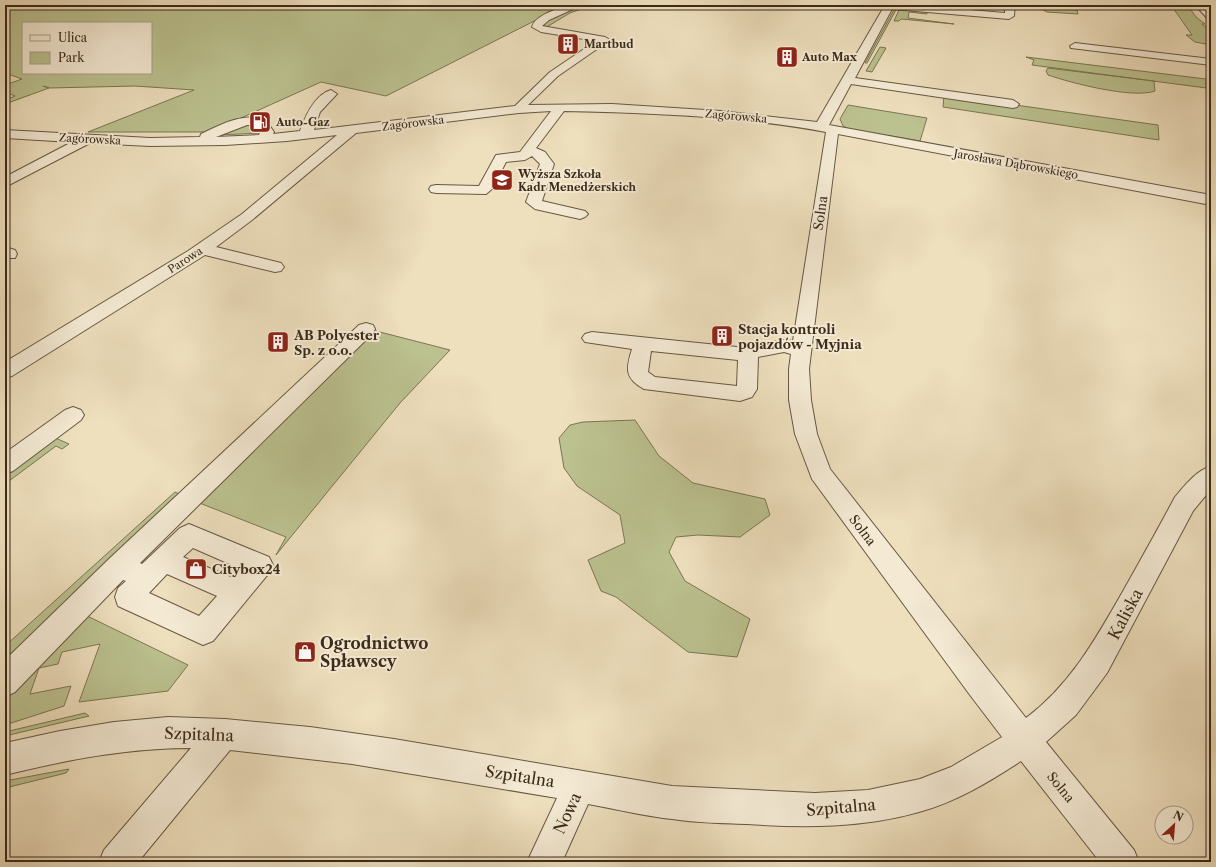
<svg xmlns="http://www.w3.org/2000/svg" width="1216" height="867" font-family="'Libre Caslon Text',serif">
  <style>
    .green { fill: #bbc18f; stroke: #7b7654; fill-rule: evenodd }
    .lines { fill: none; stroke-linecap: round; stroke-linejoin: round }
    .minor-casing { stroke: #685843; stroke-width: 2 }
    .minor { fill: #f4ead4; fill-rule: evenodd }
    .labels { text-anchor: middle; stroke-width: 4; stroke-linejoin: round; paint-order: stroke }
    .far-poi-label { font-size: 11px; font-weight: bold; fill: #3b2b1a; stroke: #f4ead4; text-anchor: start }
    .far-street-label { font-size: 11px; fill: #3b2b1a; stroke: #f4ead4 }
    .street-label { font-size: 13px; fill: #3b2b1a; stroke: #f4ead4 }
    .poi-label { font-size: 13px; font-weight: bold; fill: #3b2b1a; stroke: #f4ead4; text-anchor: start }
    .near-street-label { font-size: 16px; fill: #3b2b1a; stroke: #f4ead4 }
    .near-poi-label { font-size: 16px; font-weight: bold; fill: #3b2b1a; stroke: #f4ead4; text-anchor: start }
  </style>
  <rect width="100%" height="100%" fill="#eedfbd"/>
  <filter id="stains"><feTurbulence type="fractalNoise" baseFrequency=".005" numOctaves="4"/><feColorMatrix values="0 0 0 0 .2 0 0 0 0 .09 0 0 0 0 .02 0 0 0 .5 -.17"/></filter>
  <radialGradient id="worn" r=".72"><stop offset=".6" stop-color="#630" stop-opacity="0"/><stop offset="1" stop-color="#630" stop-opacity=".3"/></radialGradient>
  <path class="green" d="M5,5H566L386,96L321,82L210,132H88L194,90L135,86L50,88L43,86L49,88L5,104V100L15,96L5,92V85L22,79L5,73ZM23,23H151V73H23Z
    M583,5H593L570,13L545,28L542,25L552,17Z
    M1171,5L1187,7L1188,6L1196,17L1205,24H1202L1204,26L1208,27L1209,28H1206L1207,30L1210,31L1211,45L1195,42L1186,35H1192Z
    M1046,6L1077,10L1078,14L1047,12L1043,10V7Z
    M895,8H897L867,63H865Z
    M900,8L927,11V14L909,12L908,18L954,24L901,19L899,21H894Z
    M880,47L886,48L872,72L866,71Z
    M1026,57L1206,79V88L1032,65L1034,60Z
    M1048,68L1154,81L1155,91C1133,99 1071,83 1048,75L1046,71Z
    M944,95L1158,125L1159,140L943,107Z
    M848,105L927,118L920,141L849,129L843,126L840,119Z
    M256,122L261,133L218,135L245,123Z
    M372,330L450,350L400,403L276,555L286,537L197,502Z
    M635,420L659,456L693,483L765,499L770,515L740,537L698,535L676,537L669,552L685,581L750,619L737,657L688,652L616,597L601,591L588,560L625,543L620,515L577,486L564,468L559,438L570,425L583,422Z
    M51,436L69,444L62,449L56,446L5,484V470Z
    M175,492L186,497L5,662V646Z
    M81,613L188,665L168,691L79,702L100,644L62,652L58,664L39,668L30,694L71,686L64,706L5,725V701L40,654Z
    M85,713L89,716L5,736V732Z
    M69,769L66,773L5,788V781Z"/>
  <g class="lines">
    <g class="minor-casing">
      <path id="minor" d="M569,5H582L549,20L542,26L605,37L610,40L558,76L528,105L612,104L721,111L817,122L885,5H911L1005,13V5H1015L1014,16L1009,19L892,9L855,78L1013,100L1019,104L1017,107L1013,108L851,84L829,125L1211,195V205L838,134L809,369L811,400L817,434L830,469L1026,718C1070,685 1095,640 1122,593C1140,561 1158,529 1175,497C1185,485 1196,471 1211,466V489L1193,511L1107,673L1076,715L1046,742L1134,850L1139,862H1100L1021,761C989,782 956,802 919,812C863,828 805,828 747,824C722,823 697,823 672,819C644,816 616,809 588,804L562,862H527L557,798L352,764L230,750L138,862H99L104,850L191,748C127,748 66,760 5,775V743L60,731L114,722L168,717L225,719L310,727L394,739L672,786L815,793L868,790L920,779L951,767L1002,737L970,695L812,479L795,434L789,400V369L791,354L784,352L758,357L757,389L752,397L740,401L644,389C624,378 626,368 632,349L585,342L582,338L585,334L592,332L737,347L784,340L793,341L826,132C740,116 651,113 564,111L536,148L545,152L554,164L542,201L585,211L588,214L585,217L580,219L535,209L526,202L540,164L532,156L525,160L506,162L492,189L486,194L436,193L431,192L429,189L431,186L436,185L479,186L496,155L520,152L551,111L519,113L356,133L252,220L216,247L281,263L284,267L281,271L275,272L205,255L12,376L5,378V362L188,251L242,214L337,135L287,141L225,145L150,146L90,143L5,187V177L72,142L5,138V130L150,138L200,137L201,134C222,124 242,113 265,119L274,132L273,134L300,131C305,117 314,95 331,90L337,94L320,112L314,130L515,106L550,72L596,41L541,32L532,27C535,15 558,9 569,5ZM247,125H256L260,132L259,135L216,137ZM651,351L738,360L737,386L655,377L648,372Z
        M1195,5H1205L1211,11V20L1208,19Z
        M1075,43L1211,59V65L1071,48L1070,46Z
        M5,247L15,250L17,254L15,258H5Z
        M366,323L373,325L375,329L373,333L140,563L142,564L180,528L189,524L269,557L273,565L269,573L213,641L203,645L118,606L115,597L118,588L126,581L123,580L15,692L5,697V660L110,558L359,325ZM193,548L241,569L233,578L183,557ZM167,574L217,596L199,616L149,593Z
        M73,407L81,410L84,415L81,420L13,471L5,474V453L65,410Z"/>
    </g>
    <use href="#minor" class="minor"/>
  </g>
  <defs>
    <g id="building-square" transform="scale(1.15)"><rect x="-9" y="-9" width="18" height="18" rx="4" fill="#8f2418" stroke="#f4ead4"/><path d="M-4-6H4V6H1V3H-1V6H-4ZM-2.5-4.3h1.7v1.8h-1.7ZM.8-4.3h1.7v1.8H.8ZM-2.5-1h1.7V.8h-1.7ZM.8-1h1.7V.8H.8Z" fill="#fff"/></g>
    <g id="fuel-square" transform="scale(1.15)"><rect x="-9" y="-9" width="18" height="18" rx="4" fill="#8f2418" stroke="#f4ead4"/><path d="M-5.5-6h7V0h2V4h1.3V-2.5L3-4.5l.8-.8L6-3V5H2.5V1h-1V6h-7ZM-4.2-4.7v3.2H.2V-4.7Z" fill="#fff"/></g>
    <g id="university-square" transform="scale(1.15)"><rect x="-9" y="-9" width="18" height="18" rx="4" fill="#8f2418" stroke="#f4ead4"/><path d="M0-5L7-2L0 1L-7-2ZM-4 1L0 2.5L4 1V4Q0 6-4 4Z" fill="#fff"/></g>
    <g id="shop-square" transform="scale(1.15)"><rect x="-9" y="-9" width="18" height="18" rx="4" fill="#8f2418" stroke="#f4ead4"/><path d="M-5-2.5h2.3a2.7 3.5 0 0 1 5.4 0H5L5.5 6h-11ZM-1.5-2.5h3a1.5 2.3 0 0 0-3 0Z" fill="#fff"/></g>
  </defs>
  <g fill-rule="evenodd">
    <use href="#building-square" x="568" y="44"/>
    <use href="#building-square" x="787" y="57"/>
    <use href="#fuel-square" x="260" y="122"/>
    <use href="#university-square" x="502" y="180"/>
    <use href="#building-square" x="722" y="336"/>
    <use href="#building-square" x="278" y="342"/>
    <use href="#shop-square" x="196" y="569"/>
    <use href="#shop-square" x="305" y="652"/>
  </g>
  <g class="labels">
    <g class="far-poi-label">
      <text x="584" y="48">Martbud</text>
      <text x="802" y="61">Auto Max</text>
      <text x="276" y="126">Auto-Gaz</text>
      <text x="518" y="178">Wyższa Szkoła<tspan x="518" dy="13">Kadr Menedżerskich</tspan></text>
    </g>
    <g class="far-street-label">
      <text transform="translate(736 116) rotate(5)" y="4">Zagórowska</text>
      <text transform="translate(413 123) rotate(-7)" y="4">Zagórowska</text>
      <text transform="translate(90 139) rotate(3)" y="4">Zagórowska</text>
      <text transform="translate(1016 164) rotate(10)" y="4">Jarosława Dąbrowskiego</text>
      <text transform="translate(185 260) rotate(-33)" y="4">Parowa</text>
    </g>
    <g class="street-label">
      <text transform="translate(820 213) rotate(-82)" y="5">Solna</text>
      <text transform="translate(863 530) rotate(53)" y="5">Solna</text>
      <text transform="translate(1061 787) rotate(51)" y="5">Solna</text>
    </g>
    <g class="poi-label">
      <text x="738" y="334">Stacja kontroli<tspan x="738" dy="15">pojazdów - Myjnia</tspan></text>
      <text x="294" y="340">AB Polyester<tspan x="294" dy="15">Sp. z o.o.</tspan></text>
      <text x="212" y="574">Citybox24</text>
    </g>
    <g class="near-street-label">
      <text transform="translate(1125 614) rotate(-62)" y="6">Kaliska</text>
      <text transform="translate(199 734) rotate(2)" y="6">Szpitalna</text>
      <text transform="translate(520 776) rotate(9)" y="6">Szpitalna</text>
      <text transform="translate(841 807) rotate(-5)" y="6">Szpitalna</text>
      <text transform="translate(567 813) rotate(-65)" y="6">Nowa</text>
    </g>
    <g class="near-poi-label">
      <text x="320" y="649">Ogrodnictwo<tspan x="320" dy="18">Spławscy</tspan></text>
    </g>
  </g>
  <rect width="1216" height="867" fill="none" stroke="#eedfbd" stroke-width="20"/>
  <rect x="6" y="6" width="1204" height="855" fill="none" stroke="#3b2b1a" stroke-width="2"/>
  <rect x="10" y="10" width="1196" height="847" fill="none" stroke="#3b2b1a"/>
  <rect x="22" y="22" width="130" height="52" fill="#f4ead4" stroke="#aa9e8a"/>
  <rect x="30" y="35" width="20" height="6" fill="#f4ead4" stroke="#aa9e8a"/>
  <text x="58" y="42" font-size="12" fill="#3b2b1a">Ulica</text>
  <rect x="30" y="52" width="20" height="12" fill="#bbc18f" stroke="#aa9e8a"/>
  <text x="58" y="62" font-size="12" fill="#3b2b1a">Park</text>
  <g transform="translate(1174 825) rotate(26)"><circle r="19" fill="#f4ead4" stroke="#aa9e8a"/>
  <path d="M0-3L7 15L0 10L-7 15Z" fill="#8f2418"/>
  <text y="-6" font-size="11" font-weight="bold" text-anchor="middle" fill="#3b2b1a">N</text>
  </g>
  <rect width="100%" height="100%" filter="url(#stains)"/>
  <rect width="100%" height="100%" fill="url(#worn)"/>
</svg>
